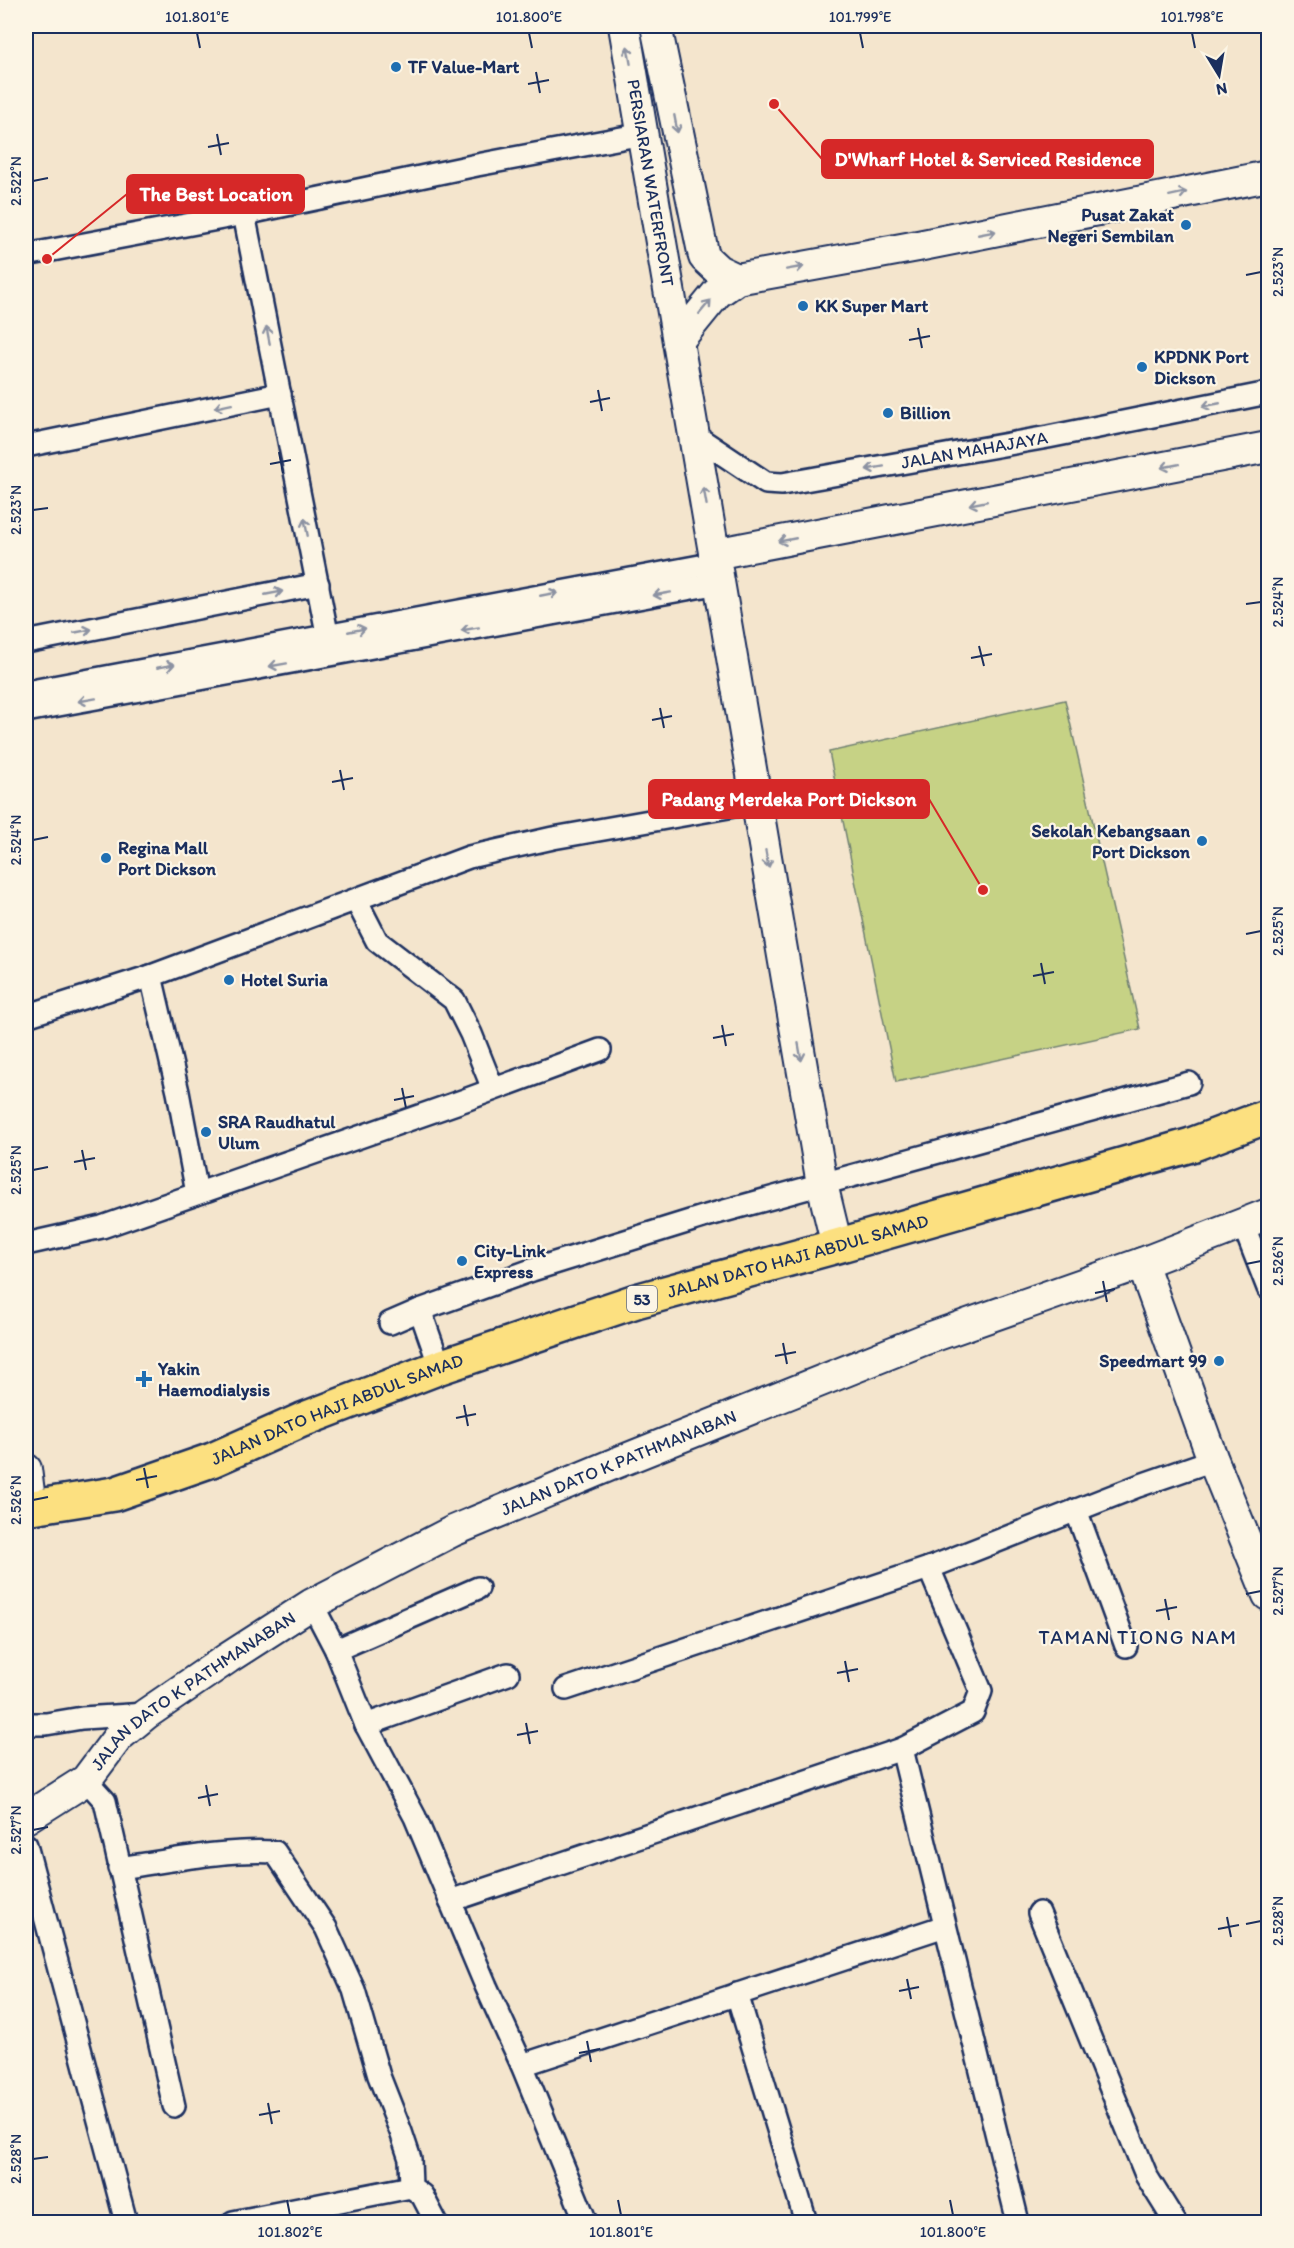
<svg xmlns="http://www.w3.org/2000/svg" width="1294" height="2248" font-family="Itim,sans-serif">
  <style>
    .green { fill: #c6d285; stroke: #708072; stroke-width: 1.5 }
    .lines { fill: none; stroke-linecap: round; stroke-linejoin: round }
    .street-casing { stroke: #1b2f5e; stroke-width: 26 }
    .secondary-casing { stroke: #1b2f5e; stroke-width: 34 }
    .primary-casing { stroke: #1b2f5e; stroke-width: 38 }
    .street { stroke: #fcf5e5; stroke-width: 21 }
    .secondary { stroke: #fcf5e5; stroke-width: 30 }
    .primary { stroke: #fce080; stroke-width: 33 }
    .oneway { stroke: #8c92a2 }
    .ticks { fill: none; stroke: #1b2f5e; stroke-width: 2 }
    .poi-dot { fill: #1f6fb2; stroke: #fcf5e5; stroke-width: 2 }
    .labels { text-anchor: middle; stroke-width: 4.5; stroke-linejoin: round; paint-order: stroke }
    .shield { fill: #fcf5e5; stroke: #5e6a86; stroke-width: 1.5 }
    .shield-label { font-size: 16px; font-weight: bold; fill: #1b2f5e }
    .poi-label { font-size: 18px; font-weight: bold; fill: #1b2f5e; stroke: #fcf5e5; text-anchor: start }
    .street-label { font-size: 18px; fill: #1b2f5e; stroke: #fcf5e5 }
    .neighbourhood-label { font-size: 20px; letter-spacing: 1.5px; fill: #1b2f5e; stroke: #fcf5e5 }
    .leader { fill: none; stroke: #d62828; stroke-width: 2 }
    .callout-dot { fill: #d62828; stroke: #fcf5e5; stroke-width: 2 }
    .callout { fill: #d62828; stroke: #d62828; stroke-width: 2 }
    .callout-label { font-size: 20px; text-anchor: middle; font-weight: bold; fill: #fff }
    .neatline { fill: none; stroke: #1b2f5e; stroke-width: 2 }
    .ticks-label { font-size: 15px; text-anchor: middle; fill: #1b2f5e }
  </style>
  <rect width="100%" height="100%" fill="#f4e5cd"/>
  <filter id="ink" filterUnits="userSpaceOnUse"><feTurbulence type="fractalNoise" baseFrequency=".0167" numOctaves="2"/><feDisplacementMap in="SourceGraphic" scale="12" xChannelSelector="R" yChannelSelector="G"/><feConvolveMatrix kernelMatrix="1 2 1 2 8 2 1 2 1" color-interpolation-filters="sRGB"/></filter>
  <g filter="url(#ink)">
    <path class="green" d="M1065,700L1140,1029L896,1082L829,752Z"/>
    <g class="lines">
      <g class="street-casing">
        <g id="street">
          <path d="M244,214L330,648"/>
          <path d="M26,255L244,214L477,165L643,134"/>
          <path id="s1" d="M694,435L766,483L782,484L1048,437L1268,393"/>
          <path d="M26,446L280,394"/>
          <path d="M26,642L318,584"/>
          <path d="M26,692L716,563"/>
          <path d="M26,711L719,583"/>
          <path d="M356,900L377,941L454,1000L471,1034L493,1089"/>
          <path d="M151,976L178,1092L197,1193"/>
          <path d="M26,1016L151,976L469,857L553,838L757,802"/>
          <path d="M1243,1224L1268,1288"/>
          <path d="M26,1244L102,1227L465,1100L600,1050"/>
          <path d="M390,1323L420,1310"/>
          <path d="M440,1367L420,1310L532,1270L706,1216L1189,1083"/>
          <path d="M1076,1510L1126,1646"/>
          <path d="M312,1604L336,1650L366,1725L415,1817L486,1986L522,2065L586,2222"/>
          <path d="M336,1650L478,1588"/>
          <path d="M566,1689L929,1568L1138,1486L1213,1460"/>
          <path d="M26,1724H46L82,1718L146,1714"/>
          <path d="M366,1725L508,1674"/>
          <path d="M902,1749L1018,2222"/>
          <path d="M86,1780L105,1801L174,2106"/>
          <path d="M26,1845L126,2222"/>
          <path d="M119,1868C170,1861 223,1849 275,1852L326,1928L354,1990L379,2076L401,2132L410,2159L411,2187L422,2195L436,2222"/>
          <path d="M450,1901L902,1749L973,1712L981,1691L929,1568"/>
          <path d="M1039,1913L1147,2177L1175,2222"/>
          <path d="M737,1994L806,2222"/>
          <path d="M522,2065L945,1926"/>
          <path d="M233,2222L411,2187"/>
        </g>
      </g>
      <g class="secondary-casing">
        <g id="secondary">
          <path id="s2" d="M624,26L822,1184L837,1246"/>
          <path d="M656,26L704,257L718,270L737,279"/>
          <path d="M678,341L717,293L737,279L918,246L1268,176"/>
          <path d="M714,554L1268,447"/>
          <path d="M1142,1263L1213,1460L1268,1595"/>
          <path d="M26,1469L31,1508"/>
          <path id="s3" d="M26,1818L86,1780L119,1736L146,1714L228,1658L312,1604L453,1531L611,1465L923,1340L1142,1263L1268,1214"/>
        </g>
      </g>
      <g class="primary-casing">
        <g id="primary">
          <path id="s4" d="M26,1508L114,1494L212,1460L302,1420L440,1367L636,1301L837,1246L1191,1145L1268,1116"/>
        </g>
      </g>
      <use href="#street" class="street"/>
      <use href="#secondary" class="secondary"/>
      <use href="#primary" class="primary"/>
    </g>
    <defs><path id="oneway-shaft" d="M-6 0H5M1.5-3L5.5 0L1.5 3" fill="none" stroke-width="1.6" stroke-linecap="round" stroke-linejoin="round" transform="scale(1.5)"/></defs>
    <g class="oneway">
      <use href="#oneway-shaft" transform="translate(629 55) rotate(-100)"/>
      <use href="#oneway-shaft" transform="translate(676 124) rotate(79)"/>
      <use href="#oneway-shaft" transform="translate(1178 194) rotate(-12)"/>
      <use href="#oneway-shaft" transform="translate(987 233) rotate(-11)"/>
      <use href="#oneway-shaft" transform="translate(795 268) rotate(-10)"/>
      <use href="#oneway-shaft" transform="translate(705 307) rotate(-50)"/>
      <use href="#oneway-shaft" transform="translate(268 335) rotate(-101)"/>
      <use href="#oneway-shaft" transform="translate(1211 405) rotate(169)"/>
      <use href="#oneway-shaft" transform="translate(223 406) rotate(168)"/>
      <use href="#oneway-shaft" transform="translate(1170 466) rotate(169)"/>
      <use href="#oneway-shaft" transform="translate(875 468) rotate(170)"/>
      <use href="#oneway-shaft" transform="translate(705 496) rotate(-100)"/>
      <use href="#oneway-shaft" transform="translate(978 503) rotate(169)"/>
      <use href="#oneway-shaft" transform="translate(306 527) rotate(-101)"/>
      <use href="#oneway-shaft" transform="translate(787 540) rotate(169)"/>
      <use href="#oneway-shaft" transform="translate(274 593) rotate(-11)"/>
      <use href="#oneway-shaft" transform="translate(549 594) rotate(-11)"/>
      <use href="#oneway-shaft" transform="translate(662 594) rotate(170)"/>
      <use href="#oneway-shaft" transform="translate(470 629) rotate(170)"/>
      <use href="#oneway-shaft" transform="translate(357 630) rotate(-11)"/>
      <use href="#oneway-shaft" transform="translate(83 631) rotate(-11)"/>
      <use href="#oneway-shaft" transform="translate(278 665) rotate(170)"/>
      <use href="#oneway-shaft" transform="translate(166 666) rotate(-11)"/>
      <use href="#oneway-shaft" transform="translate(87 700) rotate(170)"/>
      <use href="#oneway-shaft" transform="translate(767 859) rotate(80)"/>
      <use href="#oneway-shaft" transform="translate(800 1052) rotate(80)"/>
    </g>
  </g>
  <path class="ticks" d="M197,33L200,48M529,33L532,48M860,33L863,48M1192,33L1195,48M536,72L540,93M528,84L549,80M217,134L221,155M208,147L229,143M33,181L48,178M1246,275L1261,272M918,328L922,348M909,340L930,336M598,390L602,411M590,402L610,398M279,452L283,473M270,464L291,460M33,510L48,508M1246,604L1261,602M979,646L984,666M971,658L992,654M660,708L664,728M652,720L672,716M340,770L344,790M332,782L353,778M33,840L48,837M1246,934L1261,931M1041,963L1045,984M1033,976L1054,972M722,1025L726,1046M713,1038L734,1034M402,1088L406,1108M394,1100L414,1096M82,1150L86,1170M74,1162L95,1158M33,1170L48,1167M1246,1264L1261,1261M1103,1281L1107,1302M1095,1293L1115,1289M783,1343L787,1364M775,1356L796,1352M464,1405L468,1426M456,1418L476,1414M144,1468L148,1488M136,1480L157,1476M33,1500L48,1497M1246,1594L1261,1591M1165,1599L1169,1620M1156,1611L1177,1607M845,1661L849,1682M837,1673L858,1669M526,1723L530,1744M517,1735L538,1731M206,1785L210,1806M198,1798L218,1794M33,1830L48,1827M1227,1917L1231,1937M1246,1924L1261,1921M1218,1929L1239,1925M907,1979L911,1999M899,1991L919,1987M587,2041L591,2062M579,2053L600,2049M268,2103L272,2124M259,2115L280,2111M33,2159L48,2157M287,2200L290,2215M618,2200L621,2215M950,2200L953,2215"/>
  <g class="poi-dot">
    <circle cx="396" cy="67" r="6"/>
    <circle cx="1186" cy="225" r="6"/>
    <circle cx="803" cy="306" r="6"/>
    <circle cx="1142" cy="367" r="6"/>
    <circle cx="888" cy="413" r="6"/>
    <circle cx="1202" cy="841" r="6"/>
    <circle cx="106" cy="858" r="6"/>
    <circle cx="229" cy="980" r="6"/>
    <circle cx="206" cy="1132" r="6"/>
    <circle cx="462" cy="1261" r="6"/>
    <circle cx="1219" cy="1361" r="6"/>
    <path d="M141 1370h6v6h6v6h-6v6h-6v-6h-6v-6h6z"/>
  </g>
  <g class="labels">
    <rect class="shield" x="627" y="1286" width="30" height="26" rx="4.5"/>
    <g class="shield-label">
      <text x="642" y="1305">53</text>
    </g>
    <g class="poi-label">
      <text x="408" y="73">TF Value-Mart</text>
      <text x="1174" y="221" text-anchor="end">Pusat Zakat<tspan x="1174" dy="21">Negeri Sembilan</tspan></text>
      <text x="815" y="312">KK Super Mart</text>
      <text x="1154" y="363">KPDNK Port<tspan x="1154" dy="21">Dickson</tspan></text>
      <text x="900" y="419">Billion</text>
      <text x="1190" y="837" text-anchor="end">Sekolah Kebangsaan<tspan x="1190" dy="21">Port Dickson</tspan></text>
      <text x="118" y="854">Regina Mall<tspan x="118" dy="21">Port Dickson</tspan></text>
      <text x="241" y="986">Hotel Suria</text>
      <text x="218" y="1128">SRA Raudhatul<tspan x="218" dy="21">Ulum</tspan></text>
      <text x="474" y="1257">City-Link<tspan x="474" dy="21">Express</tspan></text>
      <text x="1207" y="1367" text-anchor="end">Speedmart 99</text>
      <text x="158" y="1375">Yakin<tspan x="158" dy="21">Haemodialysis</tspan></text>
    </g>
    <g class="street-label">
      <text dy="6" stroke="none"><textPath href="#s2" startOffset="159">PERSIARAN WATERFRONT</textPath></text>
      <text dy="6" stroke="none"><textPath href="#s1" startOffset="298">JALAN MAHAJAYA</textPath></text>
      <text dy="6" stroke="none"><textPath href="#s4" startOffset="814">JALAN DATO HAJI ABDUL SAMAD</textPath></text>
      <text dy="6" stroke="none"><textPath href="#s4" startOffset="328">JALAN DATO HAJI ABDUL SAMAD</textPath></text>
      <text dy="6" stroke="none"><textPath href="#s3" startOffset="698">JALAN DATO K PATHMANABAN</textPath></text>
      <text dy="6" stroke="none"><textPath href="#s3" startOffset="212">JALAN DATO K PATHMANABAN</textPath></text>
    </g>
    <g class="neighbourhood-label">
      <text x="1138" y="1644">TAMAN TIONG NAM</text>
    </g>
  </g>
  <path class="leader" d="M774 104L822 159M47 259L127 194M983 890L929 799"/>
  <g class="callout-dot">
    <circle cx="774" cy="104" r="6"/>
    <circle cx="47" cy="259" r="6"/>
    <circle cx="983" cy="890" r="6"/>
  </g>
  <g class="callout">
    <rect x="822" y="140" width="331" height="38" rx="6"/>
    <rect x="127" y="175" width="177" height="38" rx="6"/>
    <rect x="649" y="780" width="280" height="38" rx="6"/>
  </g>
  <g class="callout-label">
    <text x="988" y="166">D'Wharf Hotel &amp; Serviced Residence</text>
    <text x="216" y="201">The Best Location</text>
    <text x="789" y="806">Padang Merdeka Port Dickson</text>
  </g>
  <rect width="1294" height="2248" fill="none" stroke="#fcf5e5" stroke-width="66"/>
  <g transform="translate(1219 75) rotate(169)" stroke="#fcf5e5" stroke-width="4.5" paint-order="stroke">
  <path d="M0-4.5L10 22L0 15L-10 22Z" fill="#1b2f5e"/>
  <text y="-9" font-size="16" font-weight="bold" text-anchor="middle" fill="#1b2f5e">N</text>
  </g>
  <rect x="33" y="33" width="1228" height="2182" class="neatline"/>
  <g class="ticks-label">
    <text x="197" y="22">101.801°E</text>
    <text x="529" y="22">101.800°E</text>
    <text x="860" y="22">101.799°E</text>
    <text x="1192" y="22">101.798°E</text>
    <text transform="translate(16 181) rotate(-90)" y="5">2.522°N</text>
    <text transform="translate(1278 272) rotate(-90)" y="5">2.523°N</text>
    <text transform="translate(16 510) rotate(-90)" y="5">2.523°N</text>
    <text transform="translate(1278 602) rotate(-90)" y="5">2.524°N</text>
    <text transform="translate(16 840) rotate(-90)" y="5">2.524°N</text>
    <text transform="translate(1278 931) rotate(-90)" y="5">2.525°N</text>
    <text transform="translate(16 1170) rotate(-90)" y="5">2.525°N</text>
    <text transform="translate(1278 1261) rotate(-90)" y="5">2.526°N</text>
    <text transform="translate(16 1500) rotate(-90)" y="5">2.526°N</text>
    <text transform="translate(1278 1591) rotate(-90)" y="5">2.527°N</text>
    <text transform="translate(16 1830) rotate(-90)" y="5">2.527°N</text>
    <text transform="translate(1278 1921) rotate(-90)" y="5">2.528°N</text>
    <text transform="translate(16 2159) rotate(-90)" y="5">2.528°N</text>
    <text x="290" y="2237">101.802°E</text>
    <text x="621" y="2237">101.801°E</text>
    <text x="953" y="2237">101.800°E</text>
  </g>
</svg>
